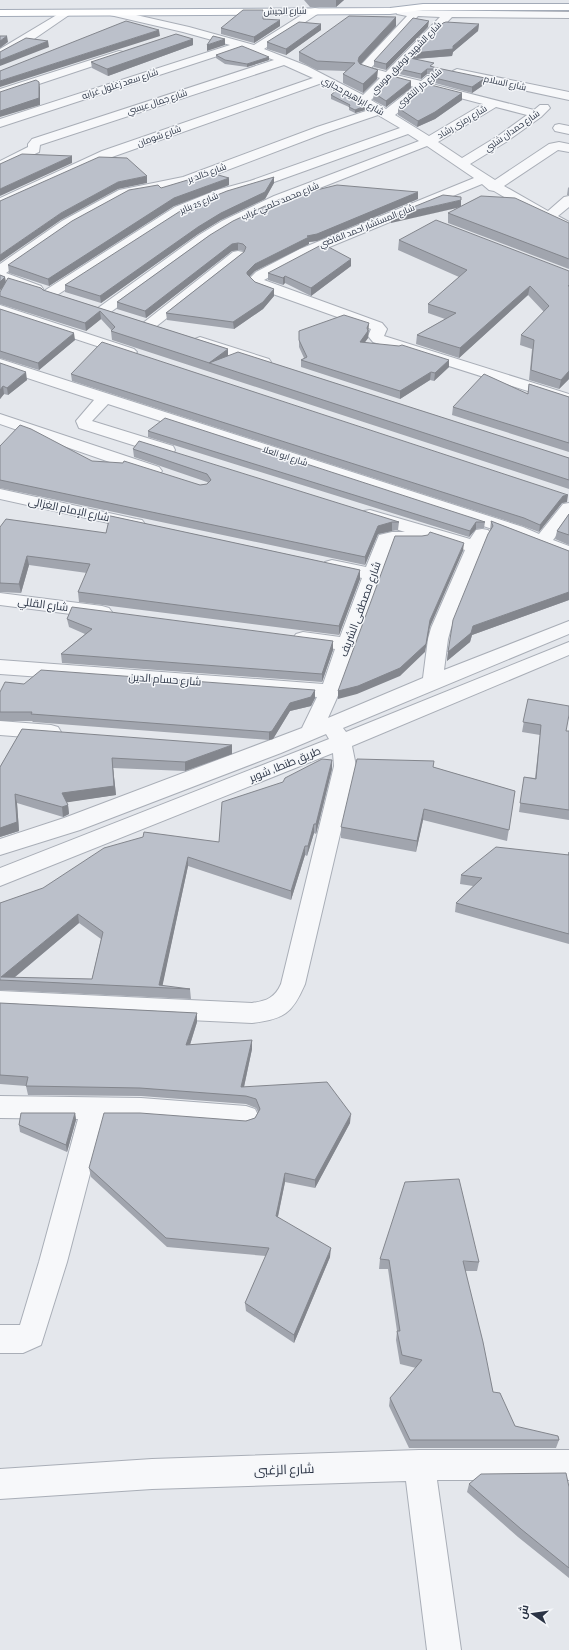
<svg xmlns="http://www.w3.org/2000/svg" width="569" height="1650" font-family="'Alegreya Sans',Cairo,sans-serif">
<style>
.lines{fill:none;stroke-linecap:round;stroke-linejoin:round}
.minor-casing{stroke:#a9aeb7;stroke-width:2}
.major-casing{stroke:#a3abb8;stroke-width:2}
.minor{fill:#f7f8fa;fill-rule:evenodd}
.major{fill:#fff;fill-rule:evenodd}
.wall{fill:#a1a5ae;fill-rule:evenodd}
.shaded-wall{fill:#83868d}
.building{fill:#bbc0ca;stroke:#83868d;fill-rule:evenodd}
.labels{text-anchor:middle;stroke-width:3;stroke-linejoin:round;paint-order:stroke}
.far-street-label{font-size:9px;fill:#2b3445;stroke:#f4f6f9}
.street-label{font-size:11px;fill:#2b3445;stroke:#f4f6f9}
.near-street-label{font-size:13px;fill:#2b3445;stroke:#f4f6f9}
</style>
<rect width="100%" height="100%" fill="#e4e7ec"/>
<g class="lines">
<g class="minor-casing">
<path id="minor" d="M 315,8 L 319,9 L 320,11 L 319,13 L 264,49 L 307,66 L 363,95 L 380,78 L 361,72 L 359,70 L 360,66 L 407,16 L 397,14 L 396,12 L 397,10 L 569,12 L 569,18 L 452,17 L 396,75 L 421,81 L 427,76 L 435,76 L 437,79 L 432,84 L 534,110 L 540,105 L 548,105 L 550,108 L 541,117 L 506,142 L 470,164 L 495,180 L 549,144 L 559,142 L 569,144 L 569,152 L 558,150 L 504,186 L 548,211 L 564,197 L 569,196 L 569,207 L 558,216 L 569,222 L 569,231 L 539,218 L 494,191 L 489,190 L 482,184 L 310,255 L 264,280 L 382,323 L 387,329 L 384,336 L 569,394 L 569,404 L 373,342 L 368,336 L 371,329 L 256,288 L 248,280 L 256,272 L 300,249 L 474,178 L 427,146 L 284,202 L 232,227 L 209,241 L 108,314 L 103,315 L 98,314 L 96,311 L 98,308 L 199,235 L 222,221 L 274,196 L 419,141 L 408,134 L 260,187 L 227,196 L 185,213 L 54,297 L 49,298 L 44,297 L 42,294 L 44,291 L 175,207 L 217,190 L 250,181 L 400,128 L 378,115 L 325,133 L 193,183 L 174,188 L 129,196 L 72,227 L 6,273 L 41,286 L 43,289 L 41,292 L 36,293 L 31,292 L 0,281 L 0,264 L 62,221 L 119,190 L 183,177 L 317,127 L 369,110 L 322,83 L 112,157 L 0,207 L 0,198 L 102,151 L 313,78 L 284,65 L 40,145 L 39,152 L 0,170 L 0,161 L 28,147 L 28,144 L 32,139 L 274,60 L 242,48 L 0,127 L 0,119 L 230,45 L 183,32 L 110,15 L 109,13 L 110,11 L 114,10 L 189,27 L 254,45 L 311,9 ZM 418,16 L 440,17 L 386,72 L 371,68 ZM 391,81 L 414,87 L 386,109 L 371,100 ZM 426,89 L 483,104 L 429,136 L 395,115 ZM 496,107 L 527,115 L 498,136 L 462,158 L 438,142 Z
M 65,10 L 69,11 L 70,13 L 69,15 L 34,39 L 0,57 L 0,49 Z
M 119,51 L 123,52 L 125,54 L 123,56 L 0,97 L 0,89 Z
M 457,69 L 569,92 L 569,100 L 453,75 L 451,73 L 453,71 Z
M 559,124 L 569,126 L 569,134 L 555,131 L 553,128 L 555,125 Z
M 238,251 L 243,252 L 245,255 L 243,258 L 153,329 L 148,331 L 143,329 L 140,326 L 143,323 L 233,252 Z
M 0,305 L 134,349 L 137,352 L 134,355 L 129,357 L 124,355 L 0,314 Z
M 200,337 L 269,359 L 271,362 L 269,365 L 263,367 L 195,345 L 192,342 L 195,339 Z
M 0,359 L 523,527 L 539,534 L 563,504 L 569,503 L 569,519 L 553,540 L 569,546 L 569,559 L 511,535 L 108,404 L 92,421 L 173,446 L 175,450 L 173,454 L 167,455 L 161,454 L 79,428 L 76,421 L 94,400 L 0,369 Z
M 0,414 L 159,467 L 162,471 L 159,475 L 153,476 L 147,475 L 0,424 Z
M 0,489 L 136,519 L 142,520 L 145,524 L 142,528 L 136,529 L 0,499 Z
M 370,510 L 470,539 L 476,530 L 482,529 L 488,530 L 491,534 L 486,542 L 451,628 L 448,639 L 444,670 L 569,621 L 569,634 L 343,728 L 346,732 L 569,642 L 569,655 L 352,746 L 356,766 L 305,984 C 292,1014 284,1019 252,1023 L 0,1011 L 0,991 L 252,1003 C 266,1001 275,998 281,984 L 334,766 L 333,753 L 0,886 L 0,868 L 329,739 L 326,734 L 281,753 L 80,830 L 0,855 L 0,839 L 64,818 L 302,728 L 317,697 L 0,674 L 0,660 L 323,684 L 335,649 L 296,642 L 293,638 L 296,634 L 303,632 L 340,637 L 362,578 L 325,570 L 323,566 L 325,562 L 332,560 L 366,567 L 379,535 L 392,532 L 405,532 L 364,519 L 361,515 L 364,511 ZM 429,539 L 465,550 L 431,628 L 428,639 L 423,678 L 328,718 L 340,691 L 393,542 L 421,542 L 427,541 Z
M 0,593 L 102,606 L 109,608 L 112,612 L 109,616 L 102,618 L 0,605 Z
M 0,721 L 51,725 L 58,727 L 61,732 L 58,737 L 51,739 L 0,735 Z
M 0,1096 L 141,1098 L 246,1106 L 255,1109 L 259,1117 L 255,1125 L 246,1128 L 141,1120 L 104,1120 L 67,1262 L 41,1345 L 23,1353 L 0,1353 L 0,1325 L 20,1325 L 39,1262 L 78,1119 L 0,1118 Z
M 419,1450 L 569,1450 L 569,1480 L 437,1480 L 461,1650 L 427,1650 L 406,1481 L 152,1489 L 0,1499 L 0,1469 L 152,1459 Z"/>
</g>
<g class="major-casing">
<path id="major" d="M 423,4 L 569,4 L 569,10 L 423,10 L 390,14 L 0,16 L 0,10 L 390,8 Z"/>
</g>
<use href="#minor" class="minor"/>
<use href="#major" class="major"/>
</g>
<path class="wall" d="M 304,0 L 344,0 L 336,7 L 310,7 Z
M 263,19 L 280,26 L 254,43 L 221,34 L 221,28 Z
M 321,24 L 321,30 L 286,55 L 267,49 L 267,42 Z
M 479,24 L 478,31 L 453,52 L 452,56 L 416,59 L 433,67 L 485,84 L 472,93 L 435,83 L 435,78 L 436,76 L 435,74 L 427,74 L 421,79 L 399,74 L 399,69 L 413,58 Z
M 396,26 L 360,64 L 377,79 L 363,93 L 343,83 L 343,74 L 346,71 L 317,70 L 299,61 L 299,52 Z
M 428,27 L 386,70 L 374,67 L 374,61 Z
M 193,39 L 193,45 L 108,76 L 92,68 L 91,62 Z
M 216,55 L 269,57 L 269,60 L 247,67 L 225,64 L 216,58 Z
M 411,88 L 386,107 L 373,100 L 374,93 Z
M 462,93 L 462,100 L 435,119 L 417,127 L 398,115 L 398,108 Z
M 331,95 L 365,106 L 365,110 L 355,113 L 349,110 L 349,107 L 331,99 Z
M 274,177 L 274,183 L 265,199 L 221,220 L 198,234 L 101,303 L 65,292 L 65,285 Z
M 229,185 L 174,206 L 49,286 L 9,273 L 8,265 L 161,188 Z
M 569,187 L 569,195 L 567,195 L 568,188 Z
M 418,199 L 317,241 L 309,242 L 309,244 L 255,271 L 249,277 L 255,282 L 274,289 L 274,296 L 263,309 L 234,329 L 167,320 L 166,313 L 244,252 L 243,251 L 238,250 L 232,251 L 146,318 L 117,309 L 117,302 L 210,235 Z
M 460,207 L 391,223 L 461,207 L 569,223 L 569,269 L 448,223 L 448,213 Z
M 399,240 L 569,271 L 569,379 L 559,389 L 529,380 L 532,349 L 520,345 L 521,335 L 544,312 L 528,295 L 459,358 L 416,344 L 417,335 L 445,319 L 428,313 L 428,304 L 459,277 L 398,250 Z
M 351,259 L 351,266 L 311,296 L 285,283 L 283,285 L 268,280 L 268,273 Z
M 0,275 L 5,277 L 6,282 L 43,290 L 228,349 L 228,356 L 569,458 L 569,489 L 112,340 L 111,331 L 112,331 L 101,319 L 86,331 L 0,304 L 0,292 L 3,287 L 0,290 Z
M 0,309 L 75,340 L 39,370 L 0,358 Z
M 369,330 L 368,338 L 365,342 L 449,360 L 449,367 L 434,381 L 430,380 L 400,399 L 301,367 L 301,360 L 304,358 L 299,347 L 299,331 Z
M 0,363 L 27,380 L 8,395 L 4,394 L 0,399 Z
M 71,374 L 567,502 L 562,503 L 539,532 L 523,526 L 72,381 Z
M 529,384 L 569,397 L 569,452 L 452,415 L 453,407 L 528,393 Z
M 148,431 L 485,522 L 484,528 L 476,529 L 469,537 L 148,437 Z
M 0,446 L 92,461 L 200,485 L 207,484 L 208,483 L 207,482 L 134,457 L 133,449 L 399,522 L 398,530 L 392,531 L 378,534 L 365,565 L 0,488 Z
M 569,514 L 569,545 L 555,539 L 557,531 Z
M 106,515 L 360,570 L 360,579 L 339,635 L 79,602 L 78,592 L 87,573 L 29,565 L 21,593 L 0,592 L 0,527 L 106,533 L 108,524 L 107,524 Z
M 491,521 L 569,551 L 569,600 L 472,635 L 470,642 L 447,661 L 448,652 L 490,531 L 490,530 Z
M 67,619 L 333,641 L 333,650 L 322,682 L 62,663 L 61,654 L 85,634 L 69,627 Z
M 24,684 L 315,698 L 311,706 L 290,711 L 273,739 L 269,740 L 33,722 L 32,721 L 0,721 L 0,692 Z
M 528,699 L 566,731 L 569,731 L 569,820 L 519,812 L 524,777 L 535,778 L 540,735 L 522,732 Z
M 22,729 L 232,754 L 185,771 L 113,768 L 116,795 L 66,802 L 68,805 L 69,814 L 63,817 L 17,803 L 19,831 L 0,837 L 0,767 Z
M 433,767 L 515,791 L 507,841 L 423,820 L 416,852 L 341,838 L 341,827 Z
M 332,769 L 316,834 L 314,833 L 307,856 L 305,855 L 291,900 L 188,866 L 162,986 L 190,989 L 191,999 L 0,990 L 0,903 L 219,842 ZM 79,923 L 101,939 L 92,979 L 14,978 Z
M 569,852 L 569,944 L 455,912 L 456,903 L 473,886 L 460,884 L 461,875 L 568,855 Z
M 0,1003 L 197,1013 L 197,1022 L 190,1045 L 252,1040 L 252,1049 L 244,1087 L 350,1123 L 315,1188 L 285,1182 L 278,1217 L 330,1257 L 294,1343 L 246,1311 L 245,1303 L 266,1256 L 167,1247 L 91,1177 L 89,1168 L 255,1118 L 258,1112 L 256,1108 L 246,1104 L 141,1096 L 28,1095 L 26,1086 L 0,1084 Z
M 75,1113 L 76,1120 L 67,1152 L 20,1132 L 19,1125 Z
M 380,1259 L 479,1262 L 477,1271 L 465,1271 L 493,1392 L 515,1426 L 559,1440 L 556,1448 L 409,1448 L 389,1406 L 390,1398 L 416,1368 L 400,1364 L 396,1340 L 397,1331 L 388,1269 L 379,1269 Z
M 469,1484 L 569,1487 L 569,1578 L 518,1537 L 467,1492 Z"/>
<path class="shaded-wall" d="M 336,0 L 344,0 L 336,7 Z
M 396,17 L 396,26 L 359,66 L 358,61 L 359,57 Z
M 280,20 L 280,26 L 254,43 L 254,37 Z
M 429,21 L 428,27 L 386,70 L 386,64 Z
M 321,24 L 321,30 L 286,55 L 286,49 Z
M 479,24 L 478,31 L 453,52 L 452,56 L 413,59 L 414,53 L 453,46 Z
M 159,30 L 160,36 L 0,87 L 0,81 Z
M 7,36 L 8,42 L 0,48 L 0,41 Z
M 193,39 L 193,45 L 108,76 L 107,69 Z
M 225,39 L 225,45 L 207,51 L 207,45 Z
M 48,41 L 49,47 L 0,66 L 0,60 Z
M 269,57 L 269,60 L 247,67 L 247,64 Z
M 427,69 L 427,74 L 421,79 L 421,74 Z
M 378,70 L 377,79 L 363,93 L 363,84 Z
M 485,78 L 485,84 L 472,93 L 472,87 Z
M 411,81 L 411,88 L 386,107 L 386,101 Z
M 39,82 L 40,88 L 40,105 L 0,117 L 0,111 Z
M 462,93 L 462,100 L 435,119 L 417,127 L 418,121 Z
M 365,106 L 365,110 L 355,113 L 355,110 Z
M 72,156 L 72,163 L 0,196 L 0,189 Z
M 147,176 L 147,183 L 118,189 L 61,220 L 0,262 L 0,255 L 61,213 L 118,182 Z
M 274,177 L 274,183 L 265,199 L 221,220 L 198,234 L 101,303 L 100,296 L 198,227 Z
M 229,178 L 229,185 L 174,206 L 49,286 L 48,279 L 174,198 Z
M 418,192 L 418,199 L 317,241 L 309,242 L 309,244 L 255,271 L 247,279 L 247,272 L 255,264 L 307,236 Z
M 461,200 L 461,207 L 391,223 L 391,216 Z
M 238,243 L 238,250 L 232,251 L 146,318 L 145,311 L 232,244 Z
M 351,259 L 351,266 L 311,296 L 311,288 Z
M 285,276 L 285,283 L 283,285 L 283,278 Z
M 5,277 L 6,285 L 0,290 L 0,282 Z
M 530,286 L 528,295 L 459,358 L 460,348 Z
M 274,289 L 274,296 L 263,309 L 234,329 L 233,322 Z
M 100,311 L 101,319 L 86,331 L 85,323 Z
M 369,323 L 368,338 L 360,349 L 360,342 Z
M 74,333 L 75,340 L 39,370 L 38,363 Z
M 228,349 L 228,357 L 209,363 Z
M 449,360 L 449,367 L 434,381 L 435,373 Z
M 569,371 L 569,379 L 559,389 L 561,380 Z
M 26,372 L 27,380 L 8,395 L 7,388 Z
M 431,372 L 430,380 L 400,399 L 400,391 Z
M 3,386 L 4,394 L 0,399 L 0,390 Z
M 568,495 L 567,502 L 562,503 L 539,532 L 540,525 L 563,496 Z
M 392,522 L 392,531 L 378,534 L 365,565 L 365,557 L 378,526 Z
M 476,522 L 476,529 L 469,537 L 470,531 Z
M 464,543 L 463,551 L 430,627 L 425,652 L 400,676 L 357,694 L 338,699 L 338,691 L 430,620 Z
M 27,556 L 29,565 L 21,593 L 19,584 Z
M 360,570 L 360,579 L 339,635 L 339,626 Z
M 569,592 L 569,600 L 472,635 L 470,642 L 447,661 L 448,652 L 473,626 Z
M 333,641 L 333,650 L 322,682 L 322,674 Z
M 315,690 L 315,698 L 311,706 L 290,711 L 273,739 L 269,740 L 269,732 L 290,703 Z
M 232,745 L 232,754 L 185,771 L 185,762 Z
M 112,758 L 116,795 L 63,803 L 62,793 Z
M 332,760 L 332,769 L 316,834 L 316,824 Z
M 15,794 L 17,803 L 19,831 L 0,837 L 0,828 Z
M 68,805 L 69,814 L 63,817 L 62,807 Z
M 424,809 L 423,820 L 416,852 L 417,841 Z
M 314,824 L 314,833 L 307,856 L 308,846 Z
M 305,846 L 305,855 L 291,900 L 291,891 Z
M 188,857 L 188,866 L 162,988 L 159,985 Z
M 78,914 L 79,923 L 10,981 L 1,977 Z
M 197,1013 L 197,1022 L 187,1054 L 186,1045 Z
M 252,1040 L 252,1049 L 242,1096 L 241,1087 Z
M 75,1113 L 76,1120 L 67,1152 L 66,1145 Z
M 351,1114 L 350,1123 L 315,1188 L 315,1180 Z
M 285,1173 L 285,1182 L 276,1225 L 276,1216 Z
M 331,1248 L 330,1257 L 294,1343 L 294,1335 Z"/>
<path class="building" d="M 243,10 L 263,10 L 263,19 L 280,20 L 254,37 L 221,28 Z
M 349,16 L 396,17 L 359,57 L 358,61 L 360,64 L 378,70 L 363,84 L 343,74 L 355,63 L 317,61 L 299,52 Z
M 413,18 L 429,21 L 386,64 L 374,61 Z
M 126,21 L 159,30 L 0,81 L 0,71 Z
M 299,22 L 321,24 L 286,49 L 267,42 Z
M 446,22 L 479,24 L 453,46 L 453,49 L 414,53 L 443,23 Z
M 176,34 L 193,39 L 107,69 L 91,62 Z
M 0,36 L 7,36 L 0,41 Z
M 213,36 L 225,39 L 207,45 Z
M 26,38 L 48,41 L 0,60 L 0,52 Z
M 242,46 L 269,57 L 247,64 L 225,60 L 216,55 Z
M 410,58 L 434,63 L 430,66 L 437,68 L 485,78 L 472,87 L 435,78 L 439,74 L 435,69 L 427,69 L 421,74 L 399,69 Z
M 392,76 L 411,81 L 386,101 L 374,93 Z
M 36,80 L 39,82 L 39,98 L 0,111 L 0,92 Z
M 427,84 L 462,93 L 435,112 L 418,121 L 398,108 Z
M 337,90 L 365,106 L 355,110 L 349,107 L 350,105 L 331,95 Z
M 22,154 L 72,156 L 0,189 L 0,164 Z
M 99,157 L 127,158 L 147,176 L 118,182 L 61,213 L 0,255 L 0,201 Z
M 211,173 L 229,178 L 174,198 L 48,279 L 8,265 L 72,221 L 129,190 L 158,185 L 161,188 Z
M 274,177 L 265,192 L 221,213 L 198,227 L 100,296 L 65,285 L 185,208 L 227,191 Z
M 337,185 L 418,192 L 317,234 L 307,236 L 309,237 L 255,264 L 247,272 L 247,274 L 255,282 L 274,289 L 263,302 L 233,322 L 166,313 L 244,252 L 246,247 L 243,244 L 238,243 L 232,244 L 145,311 L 117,302 L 210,235 L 233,221 L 280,199 Z
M 443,195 L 461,197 L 461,200 L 391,216 Z
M 481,196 L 515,198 L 569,223 L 569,259 L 448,213 Z
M 436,220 L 569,271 L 569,285 L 568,286 L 569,286 L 569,371 L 561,380 L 531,370 L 534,340 L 521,335 L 549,306 L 530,286 L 460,348 L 417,335 L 456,313 L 428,304 L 467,270 L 399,240 Z
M 323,244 L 351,259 L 311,288 L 285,276 L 283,278 L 268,273 Z
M 0,275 L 5,277 L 0,282 Z
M 8,278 L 41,288 L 43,290 L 228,349 L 209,363 L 238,352 L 569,458 L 569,480 L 111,331 L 115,327 L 100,311 L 85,323 L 0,296 L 0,292 Z
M 0,309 L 74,333 L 38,363 L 0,351 Z
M 344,315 L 369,323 L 367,328 L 368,331 L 360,342 L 399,346 L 402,345 L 449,360 L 435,373 L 431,372 L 400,391 L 301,360 L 307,357 L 299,340 L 299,331 Z
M 102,342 L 568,495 L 563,496 L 540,525 L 524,518 L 71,374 Z
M 0,363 L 26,372 L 7,388 L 3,386 L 0,390 Z
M 484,374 L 528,394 L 529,384 L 569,397 L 569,443 L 453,407 Z
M 165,418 L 485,522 L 476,522 L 470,531 L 148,431 Z
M 20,425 L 31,429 L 92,461 L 123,463 L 124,461 L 200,485 L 207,484 L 211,480 L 207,474 L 133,449 L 139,441 L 399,522 L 392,522 L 378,526 L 365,557 L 0,480 L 0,446 Z
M 569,514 L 569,535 L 557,531 Z
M 106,515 L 360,570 L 339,626 L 78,592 L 90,564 L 27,556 L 19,584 L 0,583 L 0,527 L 6,519 L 106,533 L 110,516 Z
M 491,521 L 569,551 L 569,592 L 473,626 L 471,633 L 448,652 L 453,620 L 488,534 L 493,526 Z
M 430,532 L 464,543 L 430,620 L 426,644 L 400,668 L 358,686 L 338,691 L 395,536 L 422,536 L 428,535 Z
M 72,607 L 333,641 L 322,674 L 61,654 L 92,629 L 67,619 Z
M 41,670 L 315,690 L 311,697 L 290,703 L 272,731 L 269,732 L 31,714 L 32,712 L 0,712 L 0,692 L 5,682 L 24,684 Z
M 528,699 L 569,706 L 569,715 L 566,731 L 569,731 L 569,810 L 520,803 L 524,777 L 536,779 L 541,725 L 523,722 Z
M 22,729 L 232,745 L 185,762 L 112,758 L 114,786 L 62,793 L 68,805 L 62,807 L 15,794 L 17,822 L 0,828 L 0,767 Z
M 322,759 L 332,760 L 316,824 L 314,824 L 308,846 L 305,846 L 291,891 L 188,857 L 159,985 L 190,989 L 0,980 L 0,903 L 43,888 L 104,848 L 143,837 L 144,832 L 219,842 L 222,802 L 283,782 L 285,778 ZM 78,914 L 103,932 L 92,979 L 1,977 Z
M 357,759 L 434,761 L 433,767 L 515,791 L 509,830 L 424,809 L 417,841 L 341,827 Z
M 496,847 L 569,855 L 569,852 L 569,934 L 456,903 L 482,878 L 461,875 Z
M 0,1003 L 197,1013 L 186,1045 L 252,1040 L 241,1087 L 327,1082 L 351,1114 L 315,1180 L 285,1173 L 276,1216 L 331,1248 L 294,1335 L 245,1303 L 269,1248 L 166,1238 L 89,1168 L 104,1113 L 140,1113 L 246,1121 L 255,1118 L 260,1109 L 256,1099 L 246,1096 L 140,1088 L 26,1086 L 28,1077 L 0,1075 Z
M 21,1113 L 75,1113 L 66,1145 L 19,1125 Z
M 459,1179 L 479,1262 L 463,1261 L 483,1342 L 493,1392 L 500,1393 L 515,1426 L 558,1436 L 559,1440 L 410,1440 L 390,1398 L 422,1360 L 402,1355 L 397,1331 L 400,1331 L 389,1260 L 380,1259 L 405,1182 Z
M 566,1473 L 569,1487 L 569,1568 L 521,1529 L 469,1484 L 481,1474 Z"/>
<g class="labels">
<g class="far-street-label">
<text transform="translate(285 11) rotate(-1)" y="3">شارع الجيش</text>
<text transform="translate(406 58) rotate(-46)" y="3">شارع الشهيد توفيق موسى</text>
<text transform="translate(505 83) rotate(12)" y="3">شارع السلام</text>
<text transform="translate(120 84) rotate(-18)" y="3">شارع سعد زغلول غرابه</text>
<text transform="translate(419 88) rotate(-40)" y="3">شارع دار التقوى</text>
<text transform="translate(353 96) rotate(29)" y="3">شارع ابراهيم حجازي</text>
<text transform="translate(157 102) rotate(-18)" y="3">شارع جمال عيسي</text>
<text transform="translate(462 122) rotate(-31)" y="3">شارع رمزى رشاد</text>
<text transform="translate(512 131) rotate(-35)" y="3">شارع حمدان شلبي</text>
<text transform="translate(159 136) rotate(-20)" y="3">شارع شومان</text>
<text transform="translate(207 173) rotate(-20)" y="3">شارع خالد بر</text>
<text transform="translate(280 201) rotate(-23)" y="3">شارع محمد حلمي غراب</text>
<text transform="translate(199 203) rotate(-23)" y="3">شارع 25 يناير</text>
<text transform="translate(367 226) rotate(-22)" y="3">شارع المستشار احمد القاضي</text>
<text transform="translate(285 456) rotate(18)" y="3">شارع ابو العلا</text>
</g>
<g class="street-label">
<text transform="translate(69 509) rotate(12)" y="4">شارع الإمام الغزالى</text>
<text transform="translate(43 604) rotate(7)" y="4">شارع القللي</text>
<text transform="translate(360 609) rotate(-70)" y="4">شارع مصطفى الشريف</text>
<text transform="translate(165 679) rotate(4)" y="4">شارع حسام الدين</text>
<text transform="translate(285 764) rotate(-22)" y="4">طريق طنطا, شوبر</text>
</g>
<g class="near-street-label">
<text transform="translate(284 1469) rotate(-2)" y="5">شارع الزغبى</text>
</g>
</g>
<g transform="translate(533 1614) rotate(283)" stroke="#f4f6f9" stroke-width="3" paint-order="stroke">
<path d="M0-3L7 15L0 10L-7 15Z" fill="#2b3445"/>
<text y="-6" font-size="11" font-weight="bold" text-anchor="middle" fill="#2b3445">ش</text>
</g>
</svg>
